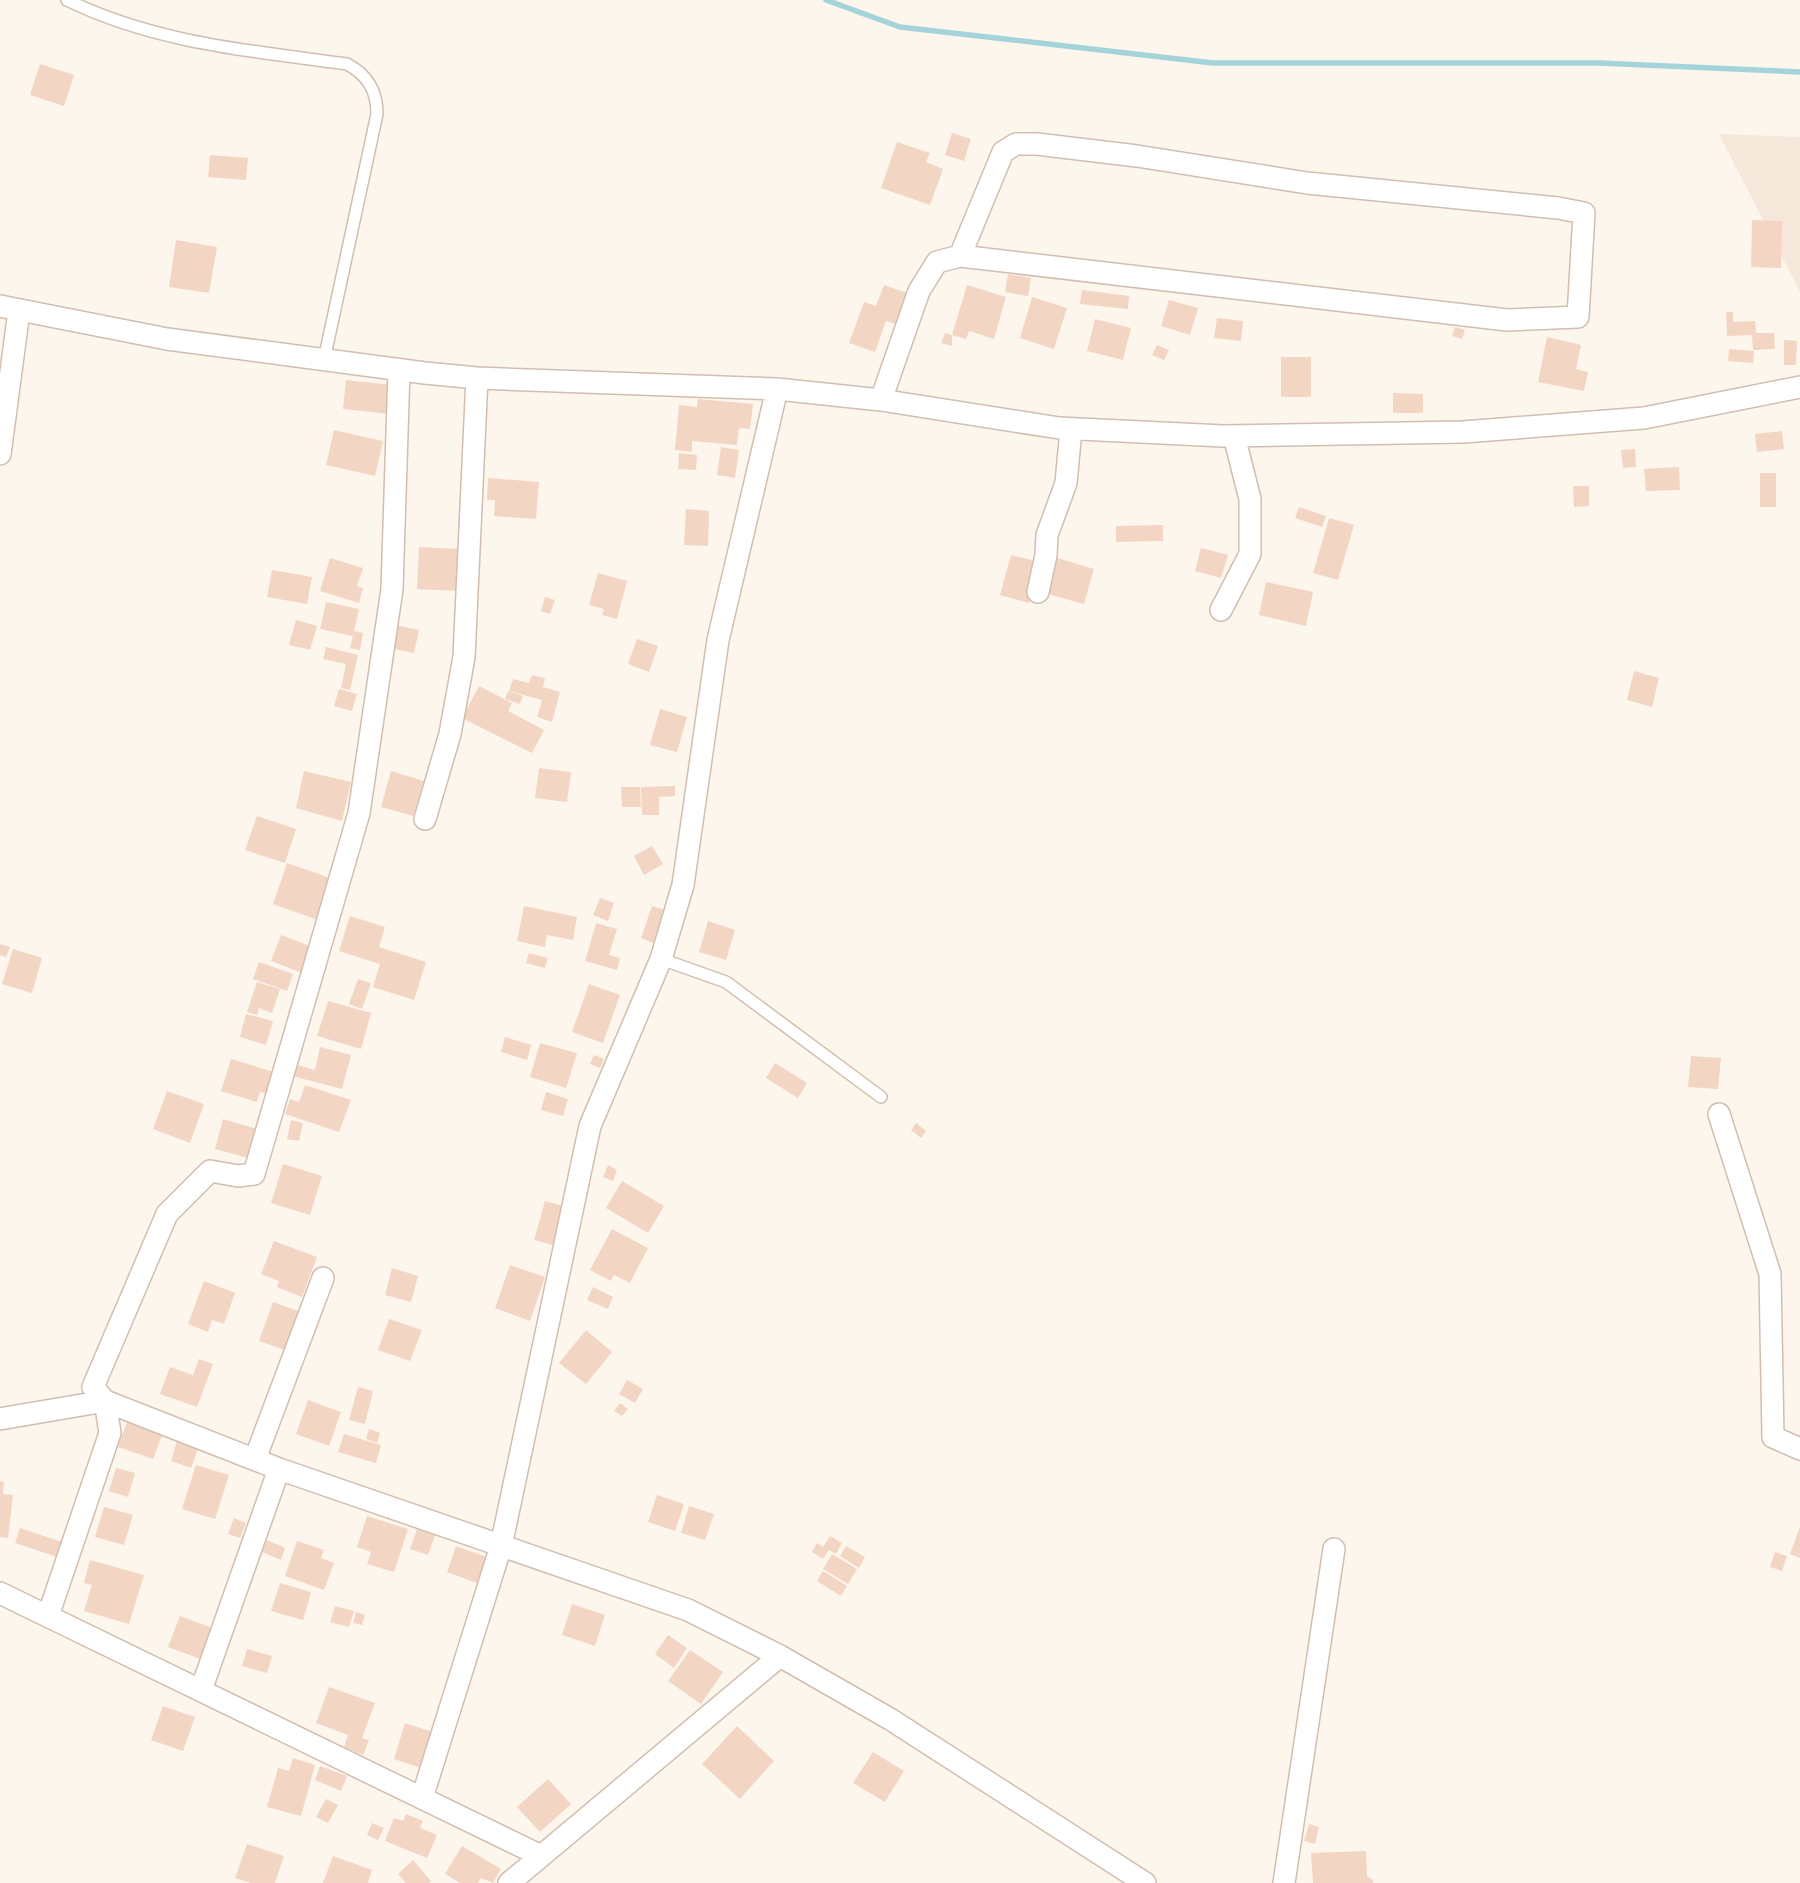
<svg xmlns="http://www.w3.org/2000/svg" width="1800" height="1883" font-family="'Titillium Web',sans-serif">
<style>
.residential{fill:#f5e8da}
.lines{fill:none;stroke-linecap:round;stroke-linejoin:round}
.stream{stroke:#a5d3da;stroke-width:5.5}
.building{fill:#f3d5c3}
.service-casing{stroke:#d1beb0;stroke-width:14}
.minor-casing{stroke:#d1beb0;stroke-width:24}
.service{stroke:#fff;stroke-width:11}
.minor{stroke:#fff;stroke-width:21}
</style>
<rect width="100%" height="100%" fill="#fdf6ec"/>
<path class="residential" d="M 1719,134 L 1800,137 L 1800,292 Z"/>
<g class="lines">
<path class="stream" d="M 826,0 L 900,27 L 1213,63 L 1599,63 L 1800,72"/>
</g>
<path class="building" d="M 40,64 L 74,75 L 64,106 L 30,95 Z
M 952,133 L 971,139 L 964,161 L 945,155 Z
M 897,142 L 930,153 L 926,162 L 943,169 L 930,205 L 881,188 Z
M 210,155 L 248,158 L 246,180 L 208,177 Z
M 1752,220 L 1782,221 L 1781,268 L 1751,267 Z
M 176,240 L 217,247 L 209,293 L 169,287 Z
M 1008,274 L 1031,278 L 1028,296 L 1005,292 Z
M 884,285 L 907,293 L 896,324 L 886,321 L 875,352 L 849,343 L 864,302 L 876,306 Z
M 967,285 L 1006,297 L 994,339 L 969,331 L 966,339 L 952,335 Z
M 1082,290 L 1129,296 L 1128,309 L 1080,304 Z
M 1032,297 L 1067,308 L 1054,349 L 1020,338 Z
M 1169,300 L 1198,308 L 1190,335 L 1161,326 Z
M 1726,312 L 1733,312 L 1733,322 L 1755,321 L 1756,333 L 1774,333 L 1775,349 L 1753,350 L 1752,335 L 1727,336 Z
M 1217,318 L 1243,321 L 1241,341 L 1214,338 Z
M 1095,319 L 1131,328 L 1123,360 L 1087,351 Z
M 1455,327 L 1465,330 L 1462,339 L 1452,336 Z
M 945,333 L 952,335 L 952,346 L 941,343 Z
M 1547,337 L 1581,345 L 1576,369 L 1588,372 L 1584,391 L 1538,382 Z
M 1784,340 L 1797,341 L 1796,365 L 1784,365 Z
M 1157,345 L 1169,350 L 1164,360 L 1152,355 Z
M 1729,349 L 1754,351 L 1753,363 L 1728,361 Z
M 1281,357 L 1311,357 L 1311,397 L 1281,397 Z
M 346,380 L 392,385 L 389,414 L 343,409 Z
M 1393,393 L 1423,394 L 1423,413 L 1393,413 Z
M 698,399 L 753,404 L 750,429 L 739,428 L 737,445 L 692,441 L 692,452 L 675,450 L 679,405 L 697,407 Z
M 334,430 L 383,441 L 375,476 L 326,465 Z
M 1782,431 L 1784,449 L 1757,452 L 1755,434 Z
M 721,447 L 739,450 L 735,478 L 717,475 Z
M 1635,449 L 1636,467 L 1623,468 L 1621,450 Z
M 679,453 L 697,455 L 696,470 L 678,469 Z
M 1679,467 L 1680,490 L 1646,491 L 1644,469 Z
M 1760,473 L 1776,473 L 1776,507 L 1760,507 Z
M 488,478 L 539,482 L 536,519 L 494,516 L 495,500 L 487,500 Z
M 1573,486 L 1589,486 L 1589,506 L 1574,507 Z
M 1299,507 L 1326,516 L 1322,527 L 1295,518 Z
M 686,509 L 709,511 L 708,546 L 684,545 Z
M 1329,518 L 1354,525 L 1338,580 L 1313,573 Z
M 1163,525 L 1163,541 L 1116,542 L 1116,526 Z
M 419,547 L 460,549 L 459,591 L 417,589 Z
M 1201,548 L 1228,555 L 1221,578 L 1195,571 Z
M 1011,555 L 1040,562 L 1029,603 L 1000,595 Z
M 1054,557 L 1094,569 L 1084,604 L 1044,593 Z
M 330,558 L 363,568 L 357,586 L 363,588 L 359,603 L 320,591 Z
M 272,570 L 312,577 L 307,604 L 267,597 Z
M 598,573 L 627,581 L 617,619 L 602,615 L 604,609 L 589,605 Z
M 1266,582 L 1313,592 L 1306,626 L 1259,615 Z
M 545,597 L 555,600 L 550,614 L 541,611 Z
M 326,602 L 359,609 L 354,631 L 363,633 L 360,650 L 350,648 L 353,636 L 320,629 Z
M 296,620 L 317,626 L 310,650 L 289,645 Z
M 395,625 L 419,630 L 414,653 L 390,648 Z
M 637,639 L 658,646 L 649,672 L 628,664 Z
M 326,647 L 358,655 L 350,690 L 341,688 L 346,664 L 323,659 Z
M 1634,671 L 1659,678 L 1652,707 L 1627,700 Z
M 532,675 L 545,678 L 543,687 L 560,692 L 552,722 L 537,717 L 542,700 L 509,691 L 513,679 L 529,683 Z
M 479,686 L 512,703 L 508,711 L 544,730 L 532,753 L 462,718 Z
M 339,689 L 357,694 L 352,711 L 334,706 Z
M 508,691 L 523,696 L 520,704 L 505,699 Z
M 660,709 L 687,717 L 677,752 L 650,745 Z
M 539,768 L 571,772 L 567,802 L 535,798 Z
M 304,771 L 351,782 L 342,821 L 296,808 Z
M 391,771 L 424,781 L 413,816 L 381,807 Z
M 675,786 L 675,796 L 659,797 L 659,815 L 642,815 L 641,787 Z
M 621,787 L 640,787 L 641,807 L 622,807 Z
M 257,816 L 296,829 L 285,863 L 245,850 Z
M 652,846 L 663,864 L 644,875 L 634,856 Z
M 287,863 L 333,879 L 318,920 L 273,904 Z
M 600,898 L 614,903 L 608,921 L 593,915 Z
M 524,906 L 577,917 L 573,940 L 547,935 L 545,947 L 517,941 Z
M 652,906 L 665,910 L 653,943 L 641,938 Z
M 350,916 L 385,927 L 379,947 L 426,962 L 414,1000 L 373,987 L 380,964 L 339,951 Z
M 708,921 L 735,930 L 726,960 L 699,952 Z
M 596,923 L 617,929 L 609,955 L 620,958 L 617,970 L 585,961 Z
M 281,935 L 315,948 L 305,974 L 271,961 Z
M 0,944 L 10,947 L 6,957 L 0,955 Z
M 13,949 L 42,958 L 32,993 L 2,984 Z
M 529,953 L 548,958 L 545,968 L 526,963 Z
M 259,962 L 293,974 L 287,991 L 253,979 Z
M 358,979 L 371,983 L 362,1009 L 349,1004 Z
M 257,982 L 280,989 L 272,1013 L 259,1008 L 257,1015 L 247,1012 Z
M 589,984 L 620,995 L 603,1043 L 572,1032 Z
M 328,1001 L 371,1013 L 361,1049 L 317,1036 Z
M 246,1014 L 273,1021 L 266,1045 L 240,1037 Z
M 505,1037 L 531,1045 L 527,1060 L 501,1052 Z
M 540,1043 L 577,1053 L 566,1088 L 530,1077 Z
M 320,1047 L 351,1055 L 342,1089 L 292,1076 L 295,1064 L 315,1070 Z
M 594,1055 L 604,1059 L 600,1068 L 590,1064 Z
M 1691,1056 L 1721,1058 L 1718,1089 L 1688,1087 Z
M 231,1059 L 277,1073 L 270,1095 L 260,1092 L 257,1102 L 221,1091 Z
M 775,1063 L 807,1083 L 798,1098 L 766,1078 Z
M 305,1085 L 351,1100 L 339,1132 L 285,1114 L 290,1099 L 299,1102 Z
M 167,1091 L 204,1104 L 190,1143 L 153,1129 Z
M 546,1092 L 568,1099 L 563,1116 L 541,1110 Z
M 223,1119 L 260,1130 L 252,1159 L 215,1149 Z
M 291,1120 L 303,1123 L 299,1141 L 287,1139 Z
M 916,1123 L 926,1131 L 921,1138 L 911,1130 Z
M 283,1164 L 322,1176 L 310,1215 L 271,1203 Z
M 608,1165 L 617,1170 L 613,1181 L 603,1177 Z
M 622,1181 L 664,1206 L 648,1233 L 606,1208 Z
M 545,1201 L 567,1207 L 557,1246 L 534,1240 Z
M 612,1229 L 648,1248 L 630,1283 L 614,1275 L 611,1281 L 590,1270 Z
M 274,1241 L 317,1257 L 302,1297 L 277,1287 L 279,1281 L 261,1274 Z
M 510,1265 L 545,1277 L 530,1321 L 495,1308 Z
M 392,1268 L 418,1276 L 411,1302 L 385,1295 Z
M 204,1281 L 235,1293 L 224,1324 L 212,1320 L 208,1332 L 188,1324 Z
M 593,1287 L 613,1297 L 608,1309 L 587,1300 Z
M 273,1302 L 298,1311 L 285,1350 L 259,1341 Z
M 389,1319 L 422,1330 L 410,1361 L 378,1350 Z
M 586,1330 L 612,1352 L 586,1384 L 559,1363 Z
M 199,1359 L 213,1364 L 197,1407 L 160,1394 L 170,1367 L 193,1375 Z
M 627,1380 L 643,1389 L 635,1403 L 619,1394 Z
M 358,1387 L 373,1391 L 365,1424 L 349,1420 Z
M 308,1400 L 341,1412 L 329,1446 L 296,1434 Z
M 620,1403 L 628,1409 L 622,1416 L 614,1411 Z
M 127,1422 L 162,1435 L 153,1459 L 118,1447 Z
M 369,1429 L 380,1433 L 377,1443 L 366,1439 Z
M 344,1434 L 381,1445 L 376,1463 L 338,1452 Z
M 177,1441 L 198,1448 L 191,1468 L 171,1461 Z
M 196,1465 L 229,1475 L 215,1519 L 182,1509 Z
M 116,1468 L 135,1473 L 128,1497 L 109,1491 Z
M 0,1481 L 4,1482 L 3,1494 L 13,1495 L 8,1538 L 0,1537 Z
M 657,1495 L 684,1504 L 675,1531 L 648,1522 Z
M 689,1506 L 714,1514 L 705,1540 L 681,1533 Z
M 104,1507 L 133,1515 L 124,1545 L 95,1537 Z
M 367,1516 L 408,1529 L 394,1572 L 367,1564 L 371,1552 L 357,1547 Z
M 234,1518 L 246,1523 L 240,1538 L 228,1534 Z
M 1800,1527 L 1800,1558 L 1790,1554 Z
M 20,1528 L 62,1542 L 57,1557 L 15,1543 Z
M 417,1529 L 435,1535 L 428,1555 L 410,1549 Z
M 830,1536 L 842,1543 L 836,1554 L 829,1550 L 823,1559 L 812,1552 L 817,1543 L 823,1547 Z
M 267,1540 L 285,1548 L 281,1560 L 262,1552 Z
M 297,1541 L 324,1550 L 321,1558 L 334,1563 L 324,1590 L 285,1576 Z
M 456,1546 L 492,1559 L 482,1585 L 447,1572 Z
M 846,1546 L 865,1557 L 859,1568 L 840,1556 Z
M 1775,1552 L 1787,1556 L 1782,1571 L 1770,1567 Z
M 832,1554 L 857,1569 L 848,1584 L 823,1569 Z
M 90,1560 L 144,1575 L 129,1624 L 84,1611 L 92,1585 L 84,1583 Z
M 823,1571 L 847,1586 L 841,1596 L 817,1581 Z
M 280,1583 L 311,1592 L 303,1620 L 271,1611 Z
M 572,1604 L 605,1615 L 595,1646 L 562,1635 Z
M 335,1606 L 354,1611 L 349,1627 L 330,1622 Z
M 356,1612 L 365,1615 L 362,1625 L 353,1623 Z
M 180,1616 L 215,1629 L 203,1660 L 168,1647 Z
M 668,1635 L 687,1648 L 674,1668 L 655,1654 Z
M 247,1649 L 272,1656 L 267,1673 L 242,1666 Z
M 690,1650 L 723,1672 L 701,1704 L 668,1681 Z
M 329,1687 L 375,1703 L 362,1738 L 369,1740 L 363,1755 L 344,1747 L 348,1735 L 316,1723 Z
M 163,1706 L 195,1717 L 183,1751 L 151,1740 Z
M 405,1723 L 436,1733 L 424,1769 L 394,1759 Z
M 737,1726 L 774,1761 L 740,1799 L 702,1764 Z
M 873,1752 L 904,1771 L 885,1802 L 853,1783 Z
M 293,1758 L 315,1765 L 301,1816 L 267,1807 L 278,1768 L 289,1771 Z
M 320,1766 L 347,1776 L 341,1791 L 315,1780 Z
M 548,1779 L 571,1804 L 540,1832 L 517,1807 Z
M 326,1799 L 338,1805 L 328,1823 L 316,1817 Z
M 406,1814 L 423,1821 L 420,1828 L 437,1835 L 427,1858 L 385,1841 L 394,1818 L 403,1821 Z
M 372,1823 L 384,1828 L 378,1840 L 367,1835 Z
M 1309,1824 L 1319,1827 L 1315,1844 L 1304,1841 Z
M 247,1844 L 284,1856 L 275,1883 L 251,1883 L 235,1878 Z
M 462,1846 L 501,1869 L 493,1883 L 481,1878 L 478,1883 L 460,1883 L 445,1874 Z
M 1366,1851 L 1367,1876 L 1373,1880 L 1373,1883 L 1313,1883 L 1311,1853 Z
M 333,1856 L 372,1870 L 368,1883 L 323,1883 Z
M 413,1860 L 431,1881 L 429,1883 L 406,1883 L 398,1874 Z"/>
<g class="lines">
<g class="service-casing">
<path id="service" d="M 67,0 C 155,43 251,51 347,64 C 368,75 377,91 377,114 L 324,360
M 661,959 L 726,982 L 881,1097"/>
</g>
<g class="minor-casing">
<path id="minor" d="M 0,306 L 167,339 L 425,373 L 477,378 L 777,389 L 881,400 L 1059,428 L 1223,436 L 1463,432 L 1644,418 L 1800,387
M 881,400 L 919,291 L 937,262 L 960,256 L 1003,152 L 1016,144 L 1037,144 L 1137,156 L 1307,183 L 1558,208 L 1584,213 L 1578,317 L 1507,320 L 960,256
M 0,454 L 19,311
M 1038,592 L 1046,555 L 1047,535 L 1066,483 L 1071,429
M 1221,610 L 1250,554 L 1250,499 L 1234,436
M 425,819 L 450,734 L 464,657 L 477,378
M 1719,1114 L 1770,1274 L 1773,1437 L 1800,1449
M 0,1419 L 105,1401 L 279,1469 L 688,1610 L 780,1656 L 890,1719 L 1145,1883
M 255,1459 L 323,1278
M 0,1593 L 539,1855
M 48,1616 L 110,1433 L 105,1401 L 93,1387 L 167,1214 L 210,1171 L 238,1176 L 254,1174 L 359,813 L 392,589 L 399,370
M 201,1690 L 279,1469
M 422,1798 L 501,1546 L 590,1126 L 661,959 L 683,885 L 718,640 L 777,389
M 509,1883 L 780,1656
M 1284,1883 L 1334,1549"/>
</g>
<use href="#service" class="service"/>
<use href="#minor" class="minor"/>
</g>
</svg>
